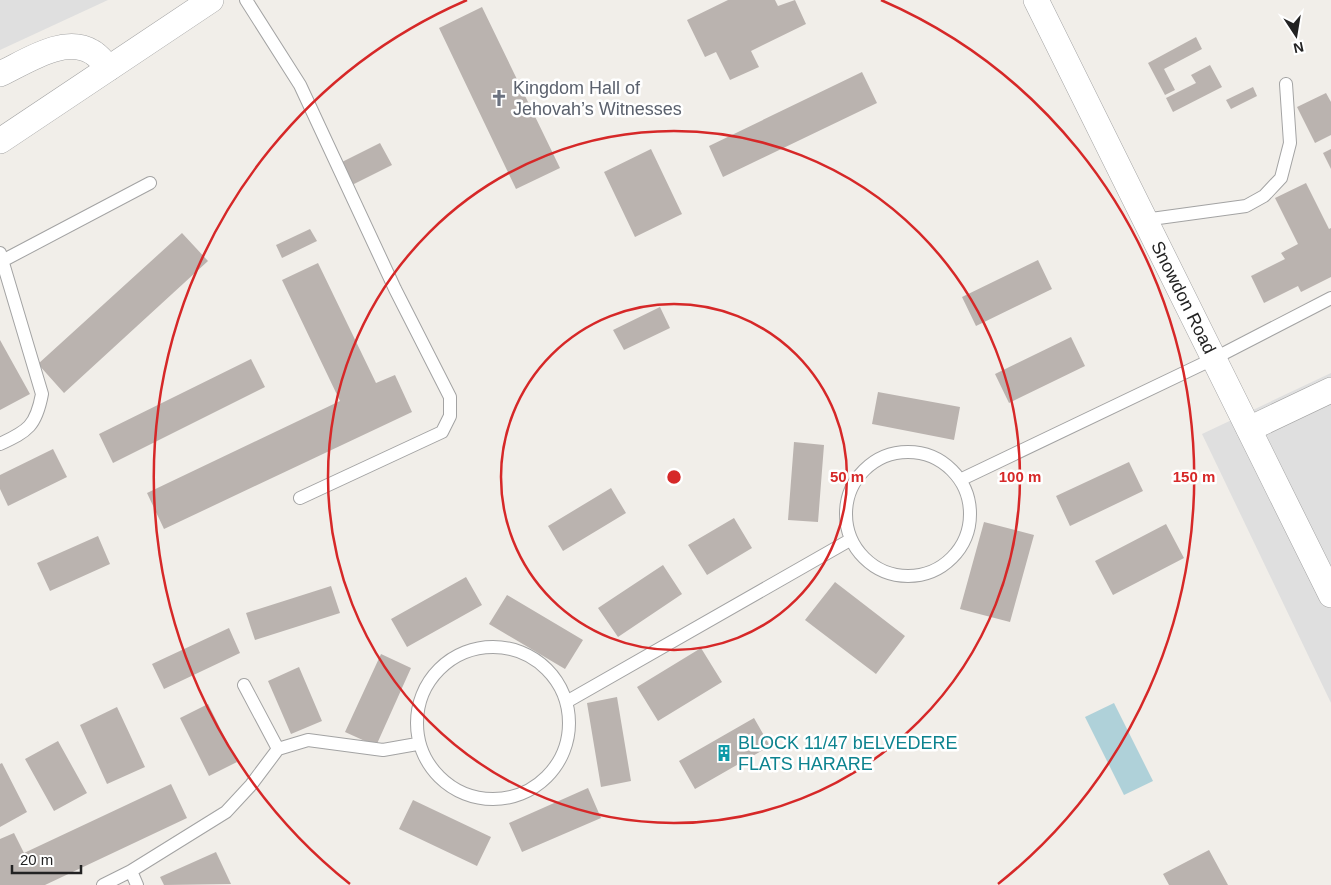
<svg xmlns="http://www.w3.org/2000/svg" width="1331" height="885" font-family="Helvetica,sans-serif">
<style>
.residential{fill:#dfdfdf}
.water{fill:#afd1d9}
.building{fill:#bab3af}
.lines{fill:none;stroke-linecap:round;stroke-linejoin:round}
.lane-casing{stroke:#a3a3a3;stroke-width:14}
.street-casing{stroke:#a3a3a3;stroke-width:26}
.lane{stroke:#fff;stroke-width:12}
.street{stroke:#fff;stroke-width:25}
.ring{fill:none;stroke:#d62828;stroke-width:2.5}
.labels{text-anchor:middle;stroke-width:5;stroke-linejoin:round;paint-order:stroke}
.worship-label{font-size:18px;fill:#5b616d;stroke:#fff;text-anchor:start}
.street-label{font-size:18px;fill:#222;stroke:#fff}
.culture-label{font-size:18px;fill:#0d838f;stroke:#fff;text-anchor:start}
.centre{fill:#d62828;stroke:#fff;stroke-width:2.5}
.ring-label{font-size:15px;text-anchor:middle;font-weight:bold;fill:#d62828;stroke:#fff;stroke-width:5;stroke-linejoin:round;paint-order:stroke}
</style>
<rect width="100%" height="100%" fill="#f1eee9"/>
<path class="residential" d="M 0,0 L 108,0 L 0,50 Z
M 1331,373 L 1331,703 L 1202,434 Z"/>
<path class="water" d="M 1114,703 L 1153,781 L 1124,795 L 1085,717 Z"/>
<path class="building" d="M 728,0 L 775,0 L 778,6 L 795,0 L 806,24 L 751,51 L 759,67 L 730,80 L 716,52 L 705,57 L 687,20 Z
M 482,7 L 560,168 L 516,189 L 439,28 Z
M 1196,37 L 1202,49 L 1164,69 L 1175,90 L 1165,95 L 1148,63 Z
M 1210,65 L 1222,87 L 1173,112 L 1166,98 L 1196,83 L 1191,75 Z
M 862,72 L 877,103 L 723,177 L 709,146 Z
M 1253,87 L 1257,96 L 1231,109 L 1226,100 Z
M 1326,93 L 1331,102 L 1331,135 L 1315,143 L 1297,107 Z
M 380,143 L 392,165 L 352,185 L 340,163 Z
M 651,149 L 682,214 L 635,237 L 604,172 Z
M 1331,149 L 1331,169 L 1323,153 Z
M 1306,183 L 1329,229 L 1331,228 L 1331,277 L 1301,292 L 1298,286 L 1264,303 L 1251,276 L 1285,259 L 1281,253 L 1298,244 L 1275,198 Z
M 310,229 L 317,241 L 282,258 L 276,245 Z
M 182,233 L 208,261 L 64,393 L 38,364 Z
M 1038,260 L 1052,289 L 976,326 L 962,297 Z
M 318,263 L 376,383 L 395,375 L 412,412 L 164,529 L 147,493 L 340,401 L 282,280 Z
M 660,307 L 670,328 L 624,350 L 613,330 Z
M 1071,337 L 1085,366 L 1009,403 L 995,374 Z
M 0,340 L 30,394 L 0,410 Z
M 251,359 L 265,387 L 113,463 L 99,434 Z
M 878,392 L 960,407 L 954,440 L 872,424 Z
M 794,442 L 824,445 L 818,522 L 788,520 Z
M 53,449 L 67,477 L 8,506 L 0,489 L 0,475 Z
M 1129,462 L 1143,491 L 1070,526 L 1056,496 Z
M 611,488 L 626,513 L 563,551 L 548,526 Z
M 734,518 L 752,548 L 707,575 L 688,545 Z
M 984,522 L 1034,535 L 1010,622 L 960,609 Z
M 1166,524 L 1184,558 L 1113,595 L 1095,561 Z
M 98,536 L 110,564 L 50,591 L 37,563 Z
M 663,565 L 682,594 L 618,637 L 598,608 Z
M 466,577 L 482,605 L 407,647 L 391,619 Z
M 835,582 L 905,636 L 876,674 L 805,620 Z
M 331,586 L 340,613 L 255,640 L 246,613 Z
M 507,595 L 583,640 L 565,669 L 489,624 Z
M 229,628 L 240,653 L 164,689 L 152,664 Z
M 701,648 L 722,682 L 658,721 L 637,687 Z
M 381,654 L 411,668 L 376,746 L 345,732 Z
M 299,667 L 322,721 L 291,734 L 268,681 Z
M 617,697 L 631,781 L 601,787 L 587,703 Z
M 208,704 L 237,762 L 209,776 L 180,718 Z
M 117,707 L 145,767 L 107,784 L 80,725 Z
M 754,718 L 770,746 L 695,789 L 679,761 Z
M 58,741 L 87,793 L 54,811 L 25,759 Z
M 2,763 L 27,812 L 0,827 L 0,764 Z
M 171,784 L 187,818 L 45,885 L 0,885 L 0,839 L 14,833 L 24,853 Z
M 588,788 L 601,818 L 522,852 L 509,823 Z
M 413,800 L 491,837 L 477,866 L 399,829 Z
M 1209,850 L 1228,885 L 1169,885 L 1163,874 Z
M 216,852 L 231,884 L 164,885 L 160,877 Z"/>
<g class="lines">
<g class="lane-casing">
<path id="lane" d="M 246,0 L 300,85 L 395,289 L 450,397 L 450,416 L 442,432 L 300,498
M 1144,220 L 1246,206 L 1264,196 L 1281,178 L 1290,143 L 1286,84
M 0,253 L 42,394 C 36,426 28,431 0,444
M 4,260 L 150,183
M846 514a62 62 0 1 1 124 0a62 62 0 1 1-124 0Z
M 962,479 L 1213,359 L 1331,298
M417 723a76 76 0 1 1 152 0a76 76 0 1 1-152 0Z
M 568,701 L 850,540
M 278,749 L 308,740 L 383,750 L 417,744
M 131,871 L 137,885
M 103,885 L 131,871 L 226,812 L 251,785 L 278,749 L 244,685"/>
</g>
<g class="street-casing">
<g id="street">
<path id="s1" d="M 1036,0 L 1331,595"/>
<path d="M 0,74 C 26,62 64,35 92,52 C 98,55 104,63 109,68"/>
<path d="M 0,141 L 211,0"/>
<path d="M 1249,429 L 1331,390"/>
</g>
</g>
<use href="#lane" class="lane"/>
<use href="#street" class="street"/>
</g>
<g class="ring">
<circle cx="674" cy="477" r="173"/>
<circle cx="674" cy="477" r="346"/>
<path d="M350 884A520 520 0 0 1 467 0M881 0A520 520 0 0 1 998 884"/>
</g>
<defs>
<g id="church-bare" transform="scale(1.35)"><path d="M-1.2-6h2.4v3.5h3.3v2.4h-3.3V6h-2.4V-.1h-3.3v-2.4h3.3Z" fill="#6b7280" stroke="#fff" stroke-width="2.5" paint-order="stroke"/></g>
<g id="building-bare" transform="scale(1.35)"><path d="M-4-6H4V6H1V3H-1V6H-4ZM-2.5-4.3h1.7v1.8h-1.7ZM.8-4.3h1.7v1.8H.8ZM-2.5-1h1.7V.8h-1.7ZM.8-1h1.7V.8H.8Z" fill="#0f9aa8" stroke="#fff" stroke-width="2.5" paint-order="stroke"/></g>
</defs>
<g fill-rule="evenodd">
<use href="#church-bare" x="499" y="98"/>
<use href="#building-bare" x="724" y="753"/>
</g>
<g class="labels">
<g class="worship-label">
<text x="513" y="94">Kingdom Hall of<tspan x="513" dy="21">Jehovah’s Witnesses</tspan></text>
</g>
<g class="street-label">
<text dy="6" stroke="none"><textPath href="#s1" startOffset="332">Snowdon Road</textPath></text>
</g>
<g class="culture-label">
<text x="738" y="749">BLOCK 11/47 bELVEDERE<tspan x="738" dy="21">FLATS HARARE</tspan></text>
</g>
</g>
<circle cx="674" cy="477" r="8" class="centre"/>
<g class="ring-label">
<text x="847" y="482">50 m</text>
<text x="1020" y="482">100 m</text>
<text x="1194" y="482">150 m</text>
</g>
<g transform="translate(1296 35) rotate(168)" stroke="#ffffff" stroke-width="4" paint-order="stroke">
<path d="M0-4L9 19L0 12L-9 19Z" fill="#222222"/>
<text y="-8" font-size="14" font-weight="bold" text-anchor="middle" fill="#222222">N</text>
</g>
<path d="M12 865v8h69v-8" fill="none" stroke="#222222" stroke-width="2.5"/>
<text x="20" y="865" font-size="15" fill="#222222" stroke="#ffffff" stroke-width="4" paint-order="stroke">20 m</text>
</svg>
